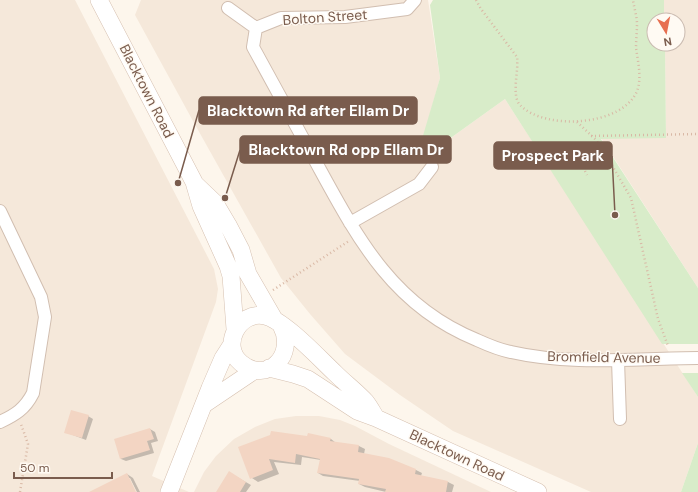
<svg xmlns="http://www.w3.org/2000/svg" width="698" height="492" font-family="'DM Sans',sans-serif">
<style>
.residential{fill:#f5e8da}
.green{fill:#d8ecc9}
.shadow{fill:#0003}
.building{fill:#f3d5c3}
.lines{fill:none;stroke-linecap:round;stroke-linejoin:round}
.street-casing{stroke:#d1beb0;stroke-width:14}
.secondary-casing{stroke:#d6c0b0;stroke-width:18}
.path{stroke:#d9b8a5;stroke-width:2.5;stroke-dasharray:1 3;stroke-linecap:butt}
.street{stroke:#fff;stroke-width:12}
.secondary{stroke:#fff;stroke-width:17}
.labels{text-anchor:middle;stroke-width:3;stroke-linejoin:round;paint-order:stroke}
.street-label{font-size:14px;fill:#7a5c4d;stroke:#fffaf3}
.leader{fill:none;stroke:#7a5c4d;stroke-width:1.5}
.callout-dot{fill:#7a5c4d;stroke:#fffaf3;stroke-width:1.5}
.callout{fill:#7a5c4d;stroke:#7a5c4d;stroke-width:1.5}
.callout-label{font-size:15px;text-anchor:middle;font-weight:bold;fill:#fff}
</style>
<rect width="100%" height="100%" fill="#fdf6ec"/>
<path class="residential" d="M 0,0 L 75,0 L 214,269 L 218,289 L 216,302 L 152,476 L 189,492 L 0,492 Z
M 141,0 L 428,0 L 440,78 L 423,139 L 445,142 L 505,99 L 698,397 L 698,443 L 681,492 L 591,492 L 453,431 L 400,395 L 345,354 L 310,314 L 281,278 L 193,121 L 135,15 Z
M 664,0 L 698,0 L 698,288 L 601,138 L 666,138 L 665,44 L 678,44 L 678,20 L 664,20 Z
M 296,416 L 319,416 L 340,420 L 355,426 L 389,444 L 491,492 L 194,492 L 204,472 L 216,456 L 234,439 L 255,427 L 275,419 Z"/>
<path class="green" d="M 433,0 L 664,0 L 664,20 L 654,20 L 654,44 L 665,44 L 666,138 L 601,139 L 698,288 L 698,344 L 662,344 L 505,99 L 445,142 L 422,139 L 440,78 L 430,5 Z
M 682,373 L 698,373 L 698,397 Z
M 698,443 L 698,492 L 681,492 Z"/>
<path class="shadow" d="M 88,416 L 93,419 L 86,440 L 65,432 Z
M 150,429 L 155,432 L 158,441 L 151,443 L 154,453 L 126,461 L 121,459 L 116,440 Z
M 308,437 L 331,439 L 336,443 L 359,446 L 365,449 L 364,454 L 389,459 L 416,470 L 422,473 L 421,476 L 448,482 L 454,485 L 452,492 L 386,492 L 365,487 L 359,484 L 360,481 L 323,476 L 318,473 L 321,460 L 302,457 L 301,465 L 274,462 L 279,474 L 258,482 L 252,478 L 239,448 Z
M 230,473 L 251,485 L 246,492 L 218,492 Z
M 127,474 L 133,478 L 140,492 L 137,492 L 130,478 L 128,478 L 135,492 L 94,492 Z"/>
<path class="building" d="M 71,410 L 89,415 L 82,438 L 64,433 Z
M 150,428 L 154,439 L 147,441 L 150,450 L 120,459 L 114,439 Z
M 271,431 L 307,436 L 308,433 L 331,438 L 330,441 L 359,445 L 358,452 L 389,458 L 416,469 L 415,474 L 448,481 L 446,492 L 385,492 L 386,489 L 358,484 L 359,479 L 317,473 L 320,459 L 296,454 L 295,463 L 269,459 L 273,470 L 250,479 L 238,447 L 270,435 Z
M 229,471 L 246,482 L 240,492 L 216,492 Z
M 127,473 L 136,492 L 89,492 Z"/>
<g class="lines">
<g class="street-casing">
<path id="street" d="M 228,8 L 256,28
M 256,28 L 253,47 C 274,86 296,125 317,164 C 358,239 393,306 477,340 C 488,345 500,350 511,352 C 572,366 636,358 698,358
M 256,28 L 281,18 L 345,17 L 407,9 L 415,0
M 0,211 L 41,297 L 45,317 L 33,393 C 25,409 15,415 0,422
M 350,223 L 419,184 L 432,167
M 618,360 L 620,419"/>
</g>
<g class="secondary-casing">
<path id="secondary" d="M 99,0 L 194,182 L 201,206 L 228,266 L 231,276 L 235,329
M 195,184 L 215,203 L 228,225 L 241,250 L 248,274 L 274,319
M 281,325 C 297,355 267,385 241,363 C 220,346 239,310 265,316 C 284,320 320,359 335,373 C 345,383 357,392 366,402 C 370,407 373,413 376,418
M 269,368 L 293,374 L 308,379 L 357,411 L 376,418 L 538,492
M 206,403 L 255,370
M 169,492 L 210,388 L 223,358 L 232,344"/>
</g>
<path class="path" d="M 476,0 L 481,9 L 517,57 C 519,71 511,95 520,105 C 545,131 623,126 637,91 C 642,78 638,62 636,48 C 636,40 637,32 637,24 C 637,16 634,8 633,0
M 577,122 L 596,140 L 603,150 L 631,198 L 658,319 L 668,346
M 591,136 L 698,134
M 585,171 L 587,175
M 273,290 L 349,241
M 20,492 L 28,444 L 21,424"/>
<use href="#street" class="street"/>
<use href="#secondary" class="secondary"/>
</g>
<g class="labels">
<g class="street-label">
<text transform="translate(325 17) rotate(-4)" y="5">Bolton Street</text>
<text transform="translate(147 91) rotate(63)" y="5">Blacktown Road</text>
<text transform="translate(604 357) rotate(1)" y="5">Bromfield Avenue</text>
<text transform="translate(457 455) rotate(25)" y="5">Blacktown Road</text>
</g>
</g>
<path class="leader" d="M178 183L199 110M225 198L240 150M615 215L612 156"/>
<g class="callout-dot">
<circle cx="178" cy="183" r="4"/>
<circle cx="225" cy="198" r="4"/>
<circle cx="615" cy="215" r="4"/>
</g>
<g class="callout">
<rect x="199" y="97" width="218" height="27" rx="4"/>
<rect x="240" y="136" width="211" height="27" rx="4"/>
<rect x="494" y="142" width="118" height="27" rx="4"/>
</g>
<g class="callout-label">
<text x="308" y="116">Blacktown Rd after Ellam Dr</text>
<text x="346" y="155">Blacktown Rd opp Ellam Dr</text>
<text x="553" y="161">Prospect Park</text>
</g>
<g transform="translate(666 32) rotate(170)"><circle r="19" fill="#fffaf3" stroke="#cabbb1"/>
<path d="M0-3L7 15L0 10L-7 15Z" fill="#e76f51"/>
<text y="-6" font-size="11" font-weight="bold" text-anchor="middle" fill="#7a5c4d">N</text>
</g>
<path d="M14 472v6h98v-6" fill="none" stroke="#7a5c4d" stroke-width="2"/>
<text x="20" y="472" font-size="12" fill="#7a5c4d" stroke="#fffaf3" stroke-width="3" paint-order="stroke">50 m</text>
</svg>
